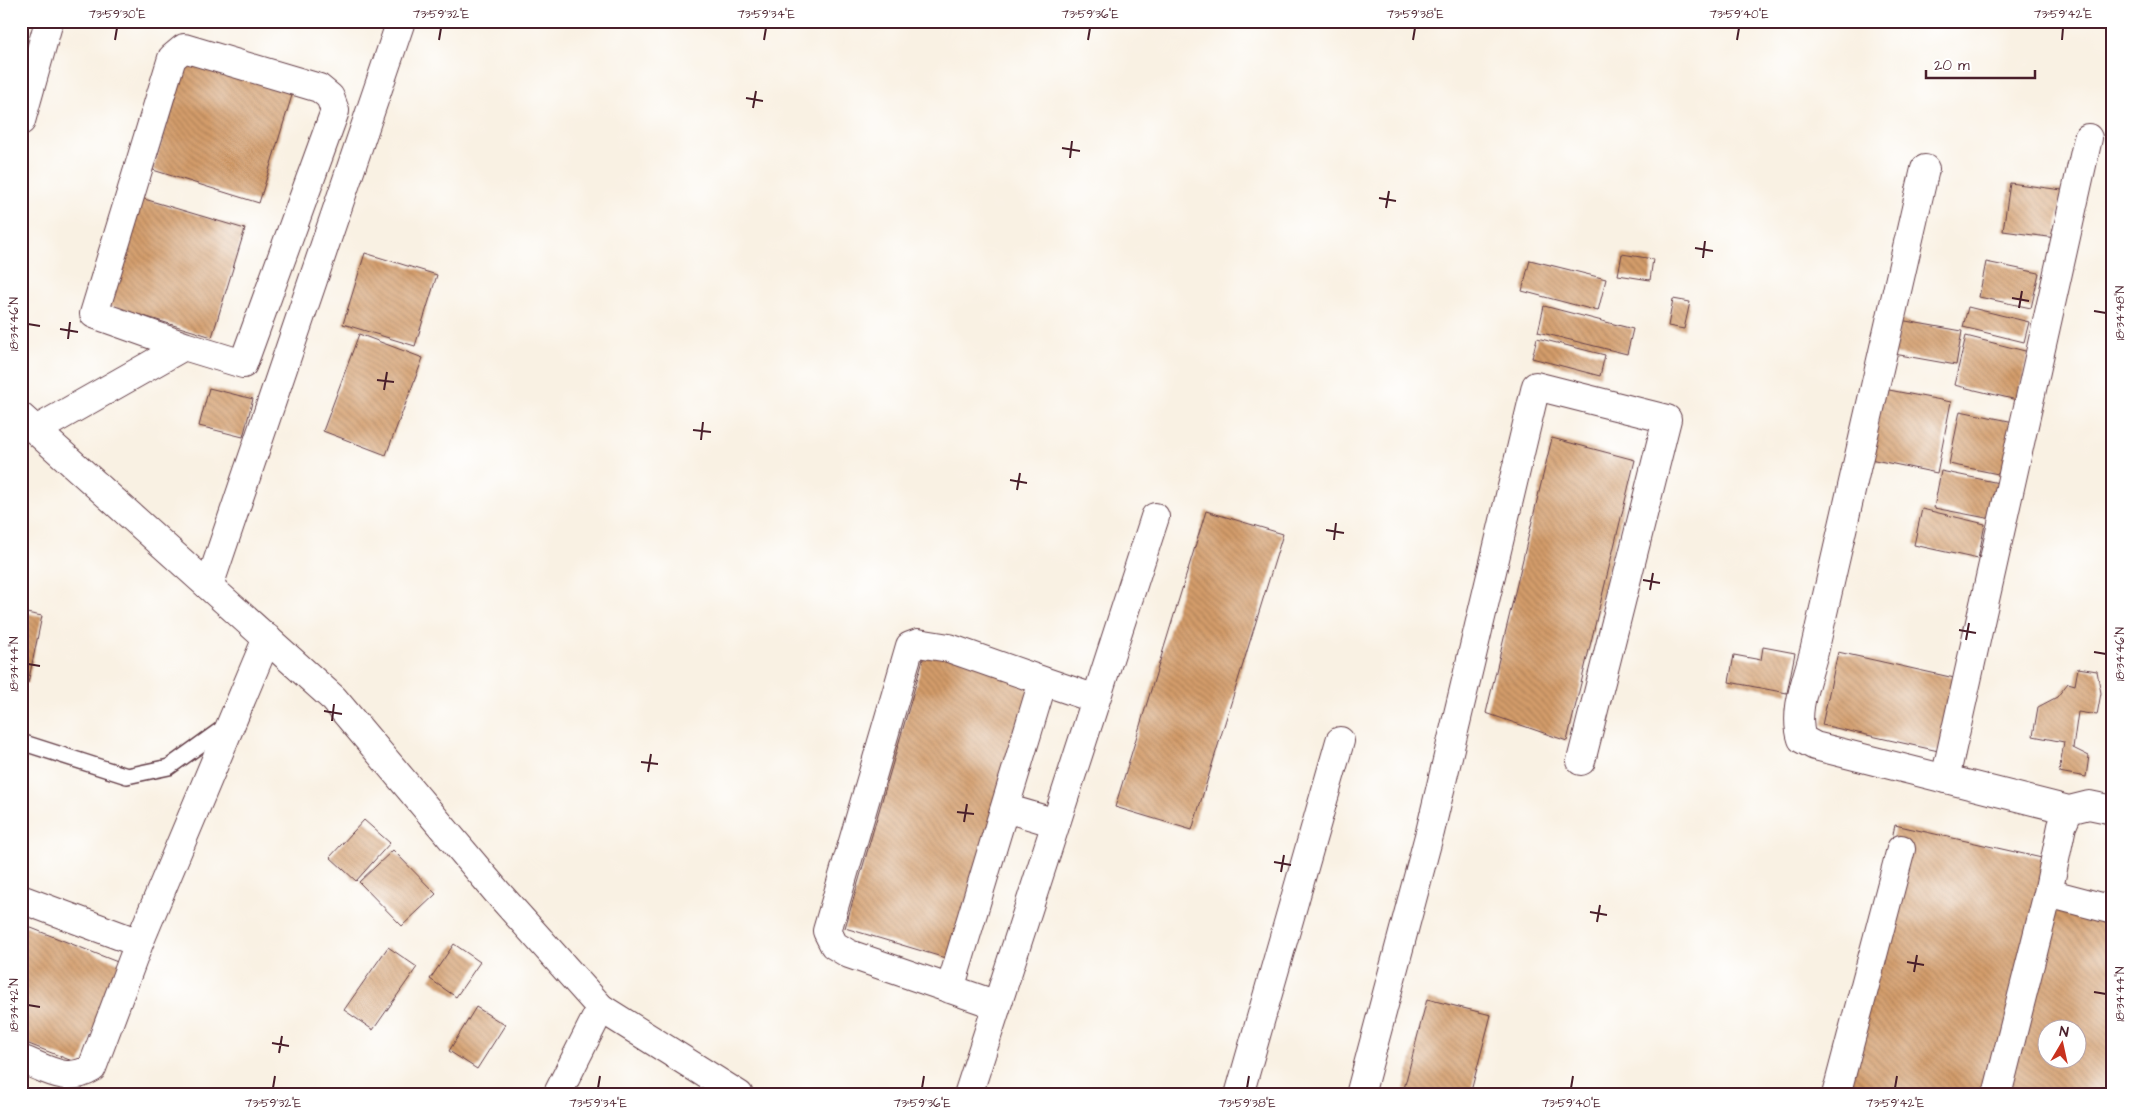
<svg xmlns="http://www.w3.org/2000/svg" width="2134" height="1116" font-family="'Architects Daughter',sans-serif">
<style>
.building{fill:url(#building-back-hatch);fill-rule:evenodd}
.lines{fill:none;stroke-linecap:round;stroke-linejoin:round}
.lane-casing{stroke:#643e47;stroke-width:18}
.street-casing{stroke:#643e47;stroke-width:30}
.secondary-casing{stroke:#643e47;stroke-width:30}
.lane{stroke:#fff;stroke-width:15}
.street{stroke:#fff;stroke-width:28}
.secondary{stroke:#fff;stroke-width:28}
.ticks{fill:none;stroke:#4a1f2b;stroke-width:2}
.neatline{fill:none;stroke:#4a1f2b;stroke-width:2}
.ticks-label{font-size:12px;text-anchor:middle;fill:#4a1f2b}
</style>
<defs>
<pattern id="building-back-hatch" width="6" height="6" patternUnits="userSpaceOnUse" patternTransform="scale(1.25)"><rect width="6" height="6" fill="#d39c6a"/><path d="M-1 5l2 2M0 0l6 6M5-1l2 2" fill="none" stroke="#ad7f57"/></pattern>
</defs>
<rect width="100%" height="100%" fill="#fff"/>
<filter id="ink" filterUnits="userSpaceOnUse"><feTurbulence type="fractalNoise" baseFrequency=".02" numOctaves="2"/><feDisplacementMap in="SourceGraphic" scale="10" xChannelSelector="R" yChannelSelector="G"/><feConvolveMatrix kernelMatrix="1 2 1 2 8 2 1 2 1" color-interpolation-filters="sRGB"/></filter>
<filter id="wash" filterUnits="userSpaceOnUse"><feTurbulence type="fractalNoise" baseFrequency=".0096" numOctaves="4" result="noise"/><feDisplacementMap in="SourceGraphic" scale="20" xChannelSelector="R" yChannelSelector="G"/><feGaussianBlur stdDeviation="1.12" result="paint"/><feColorMatrix in="noise" values="0 0 0 0 0 0 0 0 0 0 0 0 0 0 0 0 0 1.4 0 .05"/><feComposite in="paint" operator="in"/></filter>
<g filter="url(#wash)">
<rect width="100%" height="100%" fill="#f9f1e3"/>
<g id="blocks">
<path class="building" d="M 186,60 L 293,92 L 259,203 L 153,170 Z
M 2010,183 L 2062,190 L 2056,238 L 2003,231 Z
M 141,198 L 245,229 L 212,337 L 108,305 Z
M 365,253 L 437,275 L 415,346 L 343,324 Z
M 1622,254 L 1653,259 L 1650,280 L 1618,275 Z
M 1530,260 L 1606,279 L 1598,311 L 1522,291 Z
M 1986,262 L 2039,273 L 2031,308 L 1979,297 Z
M 1673,299 L 1690,302 L 1684,329 L 1668,326 Z
M 1544,306 L 1633,329 L 1627,354 L 1538,332 Z
M 1968,307 L 2029,322 L 2024,342 L 1963,327 Z
M 1900,320 L 1962,331 L 1956,365 L 1894,354 Z
M 359,334 L 423,358 L 386,455 L 323,431 Z
M 1966,336 L 2029,352 L 2017,400 L 1954,385 Z
M 1537,338 L 1605,355 L 1600,376 L 1532,358 Z
M 209,388 L 253,399 L 243,437 L 199,426 Z
M 1884,389 L 1951,402 L 1937,473 L 1870,459 Z
M 1960,411 L 2014,422 L 2003,475 L 1949,464 Z
M 1552,438 L 1635,460 L 1567,741 L 1486,713 Z
M 1941,471 L 1999,483 L 1992,519 L 1934,508 Z
M 1922,509 L 1985,524 L 1978,559 L 1914,545 Z
M 1206,511 L 1283,534 L 1192,830 L 1115,807 Z
M 21,612 L 42,616 L 28,683 L 21,682 Z
M 1763,647 L 1795,653 L 1787,693 L 1729,682 L 1734,655 L 1761,660 Z
M 926,649 L 1033,680 L 952,960 L 845,928 Z
M 1838,652 L 1959,679 L 1943,752 L 1822,725 Z
M 2078,668 L 2097,671 L 2101,693 L 2097,715 L 2078,712 L 2073,748 L 2089,756 L 2086,777 L 2059,772 L 2064,742 L 2033,736 L 2038,707 L 2057,697 L 2068,683 L 2075,685 Z
M 364,820 L 390,843 L 356,881 L 330,857 Z
M 1895,825 L 2055,861 L 1988,1095 L 1835,1095 Z
M 393,850 L 436,894 L 402,926 L 359,882 Z
M 2048,893 L 2113,910 L 2113,1095 L 1997,1095 ZM 2046,1028 L 2076,1028 L 2076,1058 L 2046,1058 Z
M 21,924 L 120,963 L 80,1064 L 21,1041 Z
M 454,944 L 480,962 L 456,997 L 430,979 Z
M 388,947 L 417,967 L 373,1030 L 344,1010 Z
M 1427,999 L 1491,1015 L 1470,1095 L 1425,1095 L 1404,1089 Z
M 476,1007 L 505,1025 L 477,1069 L 449,1051 Z"/>
</g>
</g>
<g filter="url(#ink)">
<use href="#blocks" fill-opacity="0" stroke="#643e47" stroke-width="1"/>
<g class="lines">
<g class="lane-casing">
<path id="lane" d="M 21,742 L 127,776 L 169,767 L 226,726"/>
</g>
<g class="street-casing">
<path id="street" d="M 21,121 L 49,21
M 1925,169 L 1814,652 C 1807,680 1793,711 1802,739 L 1815,746 L 2069,810
M 36,430 L 184,346 L 94,314 L 172,58 L 184,48 L 319,88 L 330,97 L 335,111 L 243,364 L 184,346
M 209,586 L 401,21
M 1043,681 L 1096,699
M 1945,779 L 2088,138
M 1005,808 L 1056,823
M 2048,893 L 2062,826 L 2069,810 L 2089,805 L 2113,810
M 21,899 L 139,943
M 950,989 L 1043,681 L 949,648 L 918,643 L 910,646 L 827,931 L 834,945 L 849,954 L 997,1005
M 21,1059 C 47,1069 66,1084 92,1068 L 139,943 L 267,638
M 557,1095 L 601,1008
M 968,1095 L 1155,517
M 1239,1095 L 1340,741
M 1360,1095 L 1430,832 L 1536,386 L 1667,419 L 1581,761
M 1836,1095 L 1901,849
M 1997,1095 L 2048,893 L 2113,910"/>
</g>
<g class="secondary-casing">
<path id="secondary" d="M 21,417 L 334,699 L 497,892 L 601,1008 L 739,1095"/>
</g>
<use href="#lane" class="lane"/>
<use href="#street" class="street"/>
<use href="#secondary" class="secondary"/>
</g>
</g>
<path class="ticks" d="M 115,40 L 117,28M 439,40 L 441,28M 764,40 L 766,28M 1088,40 L 1090,28M 1413,40 L 1415,28M 1737,40 L 1739,28M 2062,40 L 2063,28M 746,98 L 763,101M 753,108 L 756,91M 1062,148 L 1080,151M 1070,158 L 1072,141M 1379,198 L 1396,201M 1386,208 L 1389,191M 1695,248 L 1713,251M 1703,258 L 1705,241M 2012,298 L 2029,301M 2019,308 L 2022,291M 2094,311 L 2106,313M 28,324 L 40,326M 60,329 L 78,332M 68,339 L 70,322M 377,380 L 394,382M 384,390 L 387,372M 693,430 L 711,432M 701,440 L 703,422M 1010,480 L 1027,483M 1017,490 L 1020,473M 1326,530 L 1344,533M 1334,540 L 1336,523M 1643,580 L 1660,583M 1650,590 L 1653,573M 1959,630 L 1976,633M 1966,640 L 1969,623M 2094,652 L 2106,654M 28,664 L 40,666M 324,711 L 342,714M 332,721 L 334,704M 641,762 L 658,764M 648,772 L 651,754M 957,812 L 974,814M 964,822 L 967,804M 1274,862 L 1291,865M 1281,872 L 1284,855M 1590,912 L 1607,915M 1597,922 L 1600,905M 1907,962 L 1924,965M 1914,972 L 1917,955M 2094,992 L 2106,994M 28,1005 L 40,1007M 272,1043 L 289,1046M 279,1053 L 282,1036M 273,1088 L 275,1076M 598,1088 L 600,1076M 922,1088 L 924,1076M 1247,1088 L 1249,1076M 1571,1088 L 1573,1076M 1895,1088 L 1897,1076"/>
<rect width="2134" height="1116" fill="none" stroke="#fff" stroke-width="55"/>
<g transform="translate(2062 1044) rotate(9)"><circle r="24" fill="#ffffff" stroke="#b7a5aa"/>
<path d="M0-4L9 19L0 12L-9 19Z" fill="#c8321e"/>
<text y="-8" font-size="14" font-weight="bold" text-anchor="middle" fill="#4a1f2b">N</text>
</g>
<path d="M1926 70v8h109v-8" fill="none" stroke="#4a1f2b" stroke-width="2.5"/>
<text x="1934" y="70" font-size="15" fill="#4a1f2b" stroke="#ffffff" stroke-width="4" paint-order="stroke">20 m</text>
<rect x="28" y="28" width="2078" height="1060" class="neatline"/>
<g class="ticks-label">
<text x="117" y="18">73°59'30"E</text>
<text x="441" y="18">73°59'32"E</text>
<text x="766" y="18">73°59'34"E</text>
<text x="1090" y="18">73°59'36"E</text>
<text x="1415" y="18">73°59'38"E</text>
<text x="1739" y="18">73°59'40"E</text>
<text x="2063" y="18">73°59'42"E</text>
<text transform="translate(2120 313) rotate(-90)" y="4">18°34'48"N</text>
<text transform="translate(14 324) rotate(-90)" y="4">18°34'46"N</text>
<text transform="translate(2120 654) rotate(-90)" y="4">18°34'46"N</text>
<text transform="translate(14 664) rotate(-90)" y="4">18°34'44"N</text>
<text transform="translate(2120 994) rotate(-90)" y="4">18°34'44"N</text>
<text transform="translate(14 1005) rotate(-90)" y="4">18°34'42"N</text>
<text x="273" y="1107">73°59'32"E</text>
<text x="598" y="1107">73°59'34"E</text>
<text x="922" y="1107">73°59'36"E</text>
<text x="1247" y="1107">73°59'38"E</text>
<text x="1571" y="1107">73°59'40"E</text>
<text x="1895" y="1107">73°59'42"E</text>
</g>
</svg>
